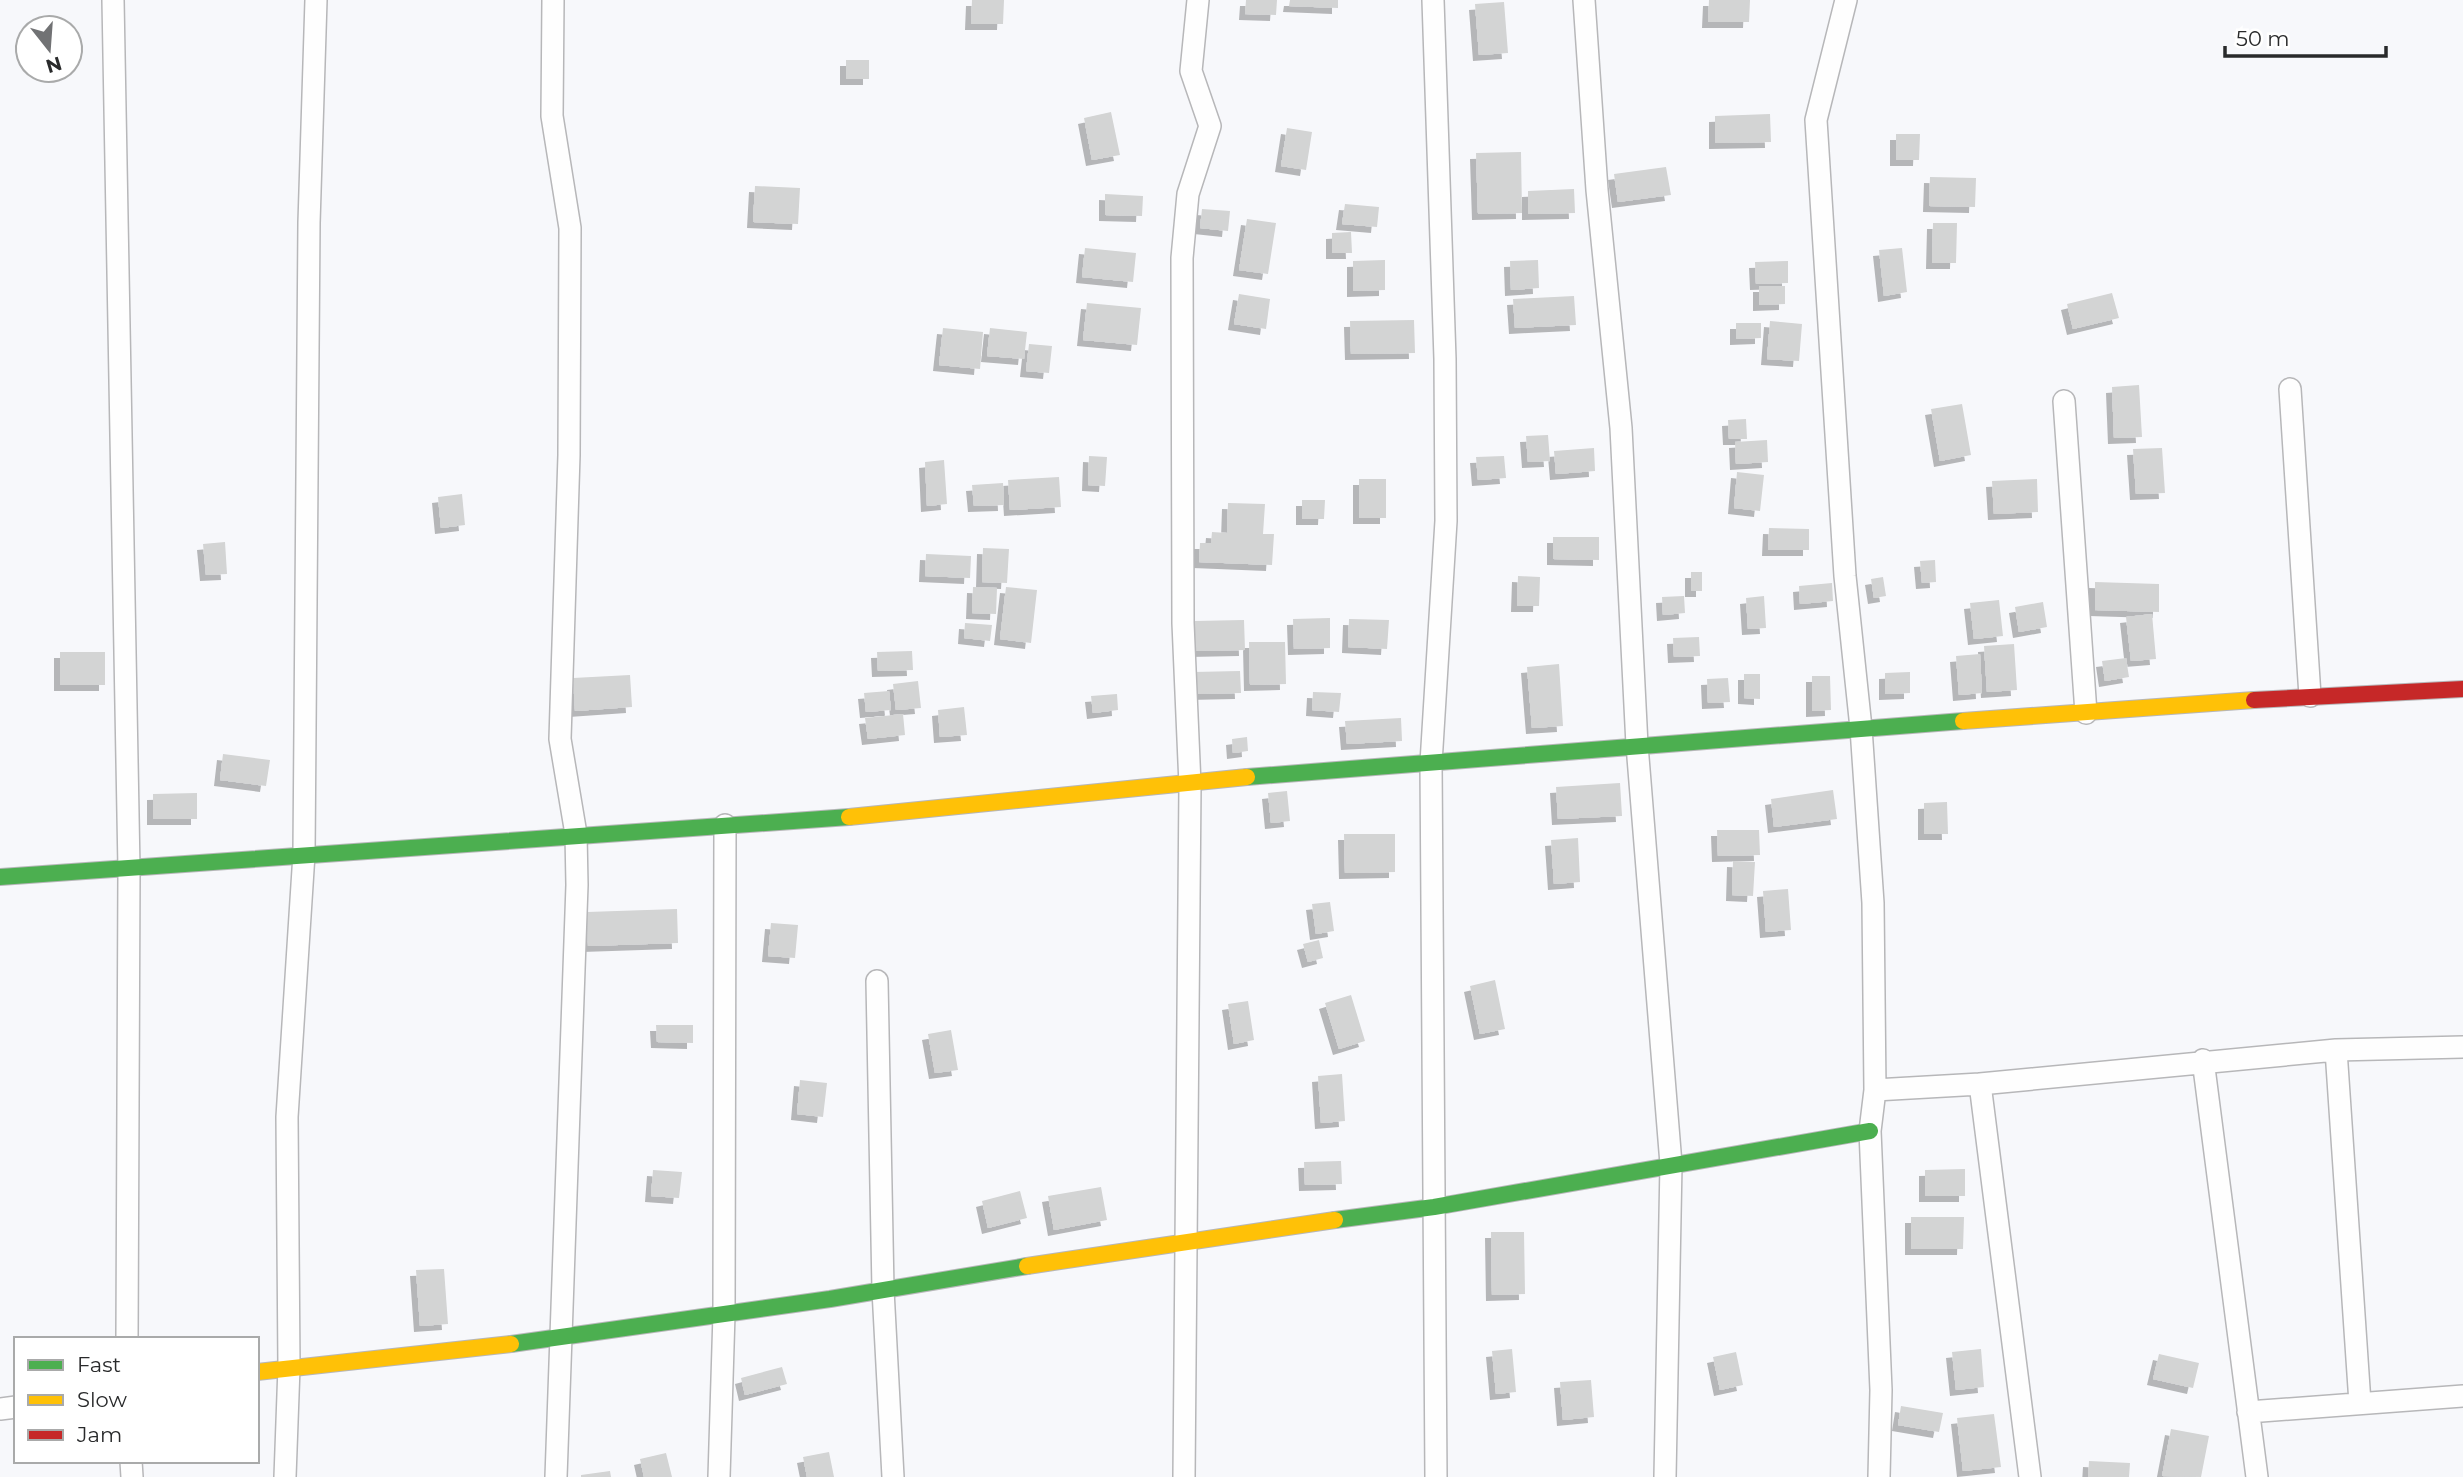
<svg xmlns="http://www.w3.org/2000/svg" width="2463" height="1477" font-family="Montserrat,sans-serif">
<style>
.building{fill:#d3d4d4;filter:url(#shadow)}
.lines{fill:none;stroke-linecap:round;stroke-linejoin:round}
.street-casing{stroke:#b7b7b9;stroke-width:24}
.fast-casing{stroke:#b7b7b9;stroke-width:18}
.slow-casing{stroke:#b7b7b9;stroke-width:18}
.jam-casing{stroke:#b7b7b9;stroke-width:18}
.street{stroke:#fefefe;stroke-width:21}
.fast{stroke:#4caf50;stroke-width:16}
.slow{stroke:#ffc107;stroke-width:16}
.jam{stroke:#c62828;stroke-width:16}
</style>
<defs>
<filter id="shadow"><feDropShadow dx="-6" dy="6" stdDeviation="0" flood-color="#0004"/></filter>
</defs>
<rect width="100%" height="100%" fill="#f7f8fb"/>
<path class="building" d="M 972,0 L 1004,0 L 1003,24 L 971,24 Z
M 1246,0 L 1277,0 L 1276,15 L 1245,14 Z
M 1290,0 L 1338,0 L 1338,8 L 1289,6 Z
M 1709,0 L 1750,0 L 1749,22 L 1708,22 Z
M 1504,2 L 1508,53 L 1479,55 L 1475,4 Z
M 846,60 L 869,60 L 869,79 L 846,79 Z
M 1111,112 L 1120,155 L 1092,160 L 1084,118 Z
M 1770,114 L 1771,142 L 1715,143 L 1715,116 Z
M 1287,128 L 1312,132 L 1306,170 L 1281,166 Z
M 1896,134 L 1920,134 L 1919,160 L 1896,160 Z
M 1521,152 L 1522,213 L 1478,214 L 1476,153 Z
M 1666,167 L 1671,195 L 1618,202 L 1614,174 Z
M 1930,177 L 1976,178 L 1975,207 L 1929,206 Z
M 755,186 L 800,188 L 798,224 L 753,222 Z
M 1574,189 L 1575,213 L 1528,214 L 1528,191 Z
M 1105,194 L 1143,196 L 1142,216 L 1105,215 Z
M 1345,204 L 1379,207 L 1377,227 L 1342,224 Z
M 1202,209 L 1230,211 L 1228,231 L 1200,228 Z
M 1247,219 L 1276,223 L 1268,274 L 1239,270 Z
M 1933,223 L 1957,223 L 1956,263 L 1932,263 Z
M 1351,232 L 1352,253 L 1332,253 L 1332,233 Z
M 1085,248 L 1136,253 L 1133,282 L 1082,277 Z
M 1902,248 L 1907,292 L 1884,296 L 1879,250 Z
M 1385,260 L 1385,290 L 1353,291 L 1353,261 Z
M 1538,260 L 1539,288 L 1511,290 L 1510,261 Z
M 1788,261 L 1788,283 L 1756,284 L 1755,262 Z
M 1759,286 L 1785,286 L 1785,304 L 1759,305 Z
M 2112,293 L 2119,318 L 2073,329 L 2067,304 Z
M 1239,294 L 1270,299 L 1266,329 L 1234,324 Z
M 1574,296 L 1576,325 L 1515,328 L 1513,299 Z
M 1087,303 L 1141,308 L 1137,345 L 1083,340 Z
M 1414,320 L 1415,353 L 1351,354 L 1350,321 Z
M 1770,321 L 1802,324 L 1799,361 L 1767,359 Z
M 1736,323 L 1761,323 L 1761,338 L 1736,339 Z
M 943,328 L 983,332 L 980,369 L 939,365 Z
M 990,328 L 1027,332 L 1024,359 L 987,356 Z
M 1029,344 L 1052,346 L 1049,373 L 1026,371 Z
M 2139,385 L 2142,437 L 2114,438 L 2112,387 Z
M 1962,404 L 1971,455 L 1940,461 L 1931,409 Z
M 1746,419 L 1747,439 L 1729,439 L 1728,420 Z
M 1548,435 L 1550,461 L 1528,462 L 1526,436 Z
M 1767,440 L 1768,462 L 1736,464 L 1735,442 Z
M 1594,448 L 1595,471 L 1556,474 L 1554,451 Z
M 2162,448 L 2165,493 L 2136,494 L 2133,449 Z
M 1089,456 L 1107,457 L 1105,486 L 1088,485 Z
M 1504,456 L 1506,478 L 1478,480 L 1476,457 Z
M 944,460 L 947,504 L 927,506 L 925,462 Z
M 1737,472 L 1764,475 L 1760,511 L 1734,508 Z
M 1059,477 L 1061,507 L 1010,510 L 1008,480 Z
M 1359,479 L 1386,479 L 1386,518 L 1359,518 Z
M 2037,479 L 2038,512 L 1994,514 L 1992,481 Z
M 1003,483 L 1004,505 L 974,506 L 972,485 Z
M 462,494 L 465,525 L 441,528 L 438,497 Z
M 1302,500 L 1325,500 L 1324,519 L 1302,519 Z
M 1228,503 L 1265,504 L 1263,534 L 1274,534 L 1272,565 L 1199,562 L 1200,543 L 1211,543 L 1212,532 L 1227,533 Z
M 1769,528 L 1809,529 L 1809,550 L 1768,550 Z
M 1553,537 L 1599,537 L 1599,560 L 1553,559 Z
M 225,542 L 227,574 L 206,575 L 203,544 Z
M 983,548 L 1009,549 L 1007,583 L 982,582 Z
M 926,554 L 971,556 L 970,578 L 925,576 Z
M 1935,560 L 1936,582 L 1922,583 L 1920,561 Z
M 1691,572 L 1702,572 L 1702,591 L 1691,591 Z
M 1518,576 L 1540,577 L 1539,606 L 1517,606 Z
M 1883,577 L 1886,596 L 1874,598 L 1871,579 Z
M 2095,582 L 2159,584 L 2159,612 L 2095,610 Z
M 1832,583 L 1833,601 L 1800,604 L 1799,586 Z
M 973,587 L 997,588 L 996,614 L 972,613 Z
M 1006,587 L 1037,590 L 1031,643 L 1000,639 Z
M 1684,596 L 1685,613 L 1663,615 L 1662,597 Z
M 1764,596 L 1766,628 L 1748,629 L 1746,598 Z
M 1999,600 L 2003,636 L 1974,639 L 1970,603 Z
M 2043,602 L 2047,627 L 2019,632 L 2015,607 Z
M 2152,614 L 2156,659 L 2131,661 L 2126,617 Z
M 1330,618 L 1330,648 L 1294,649 L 1293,619 Z
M 1349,619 L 1389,620 L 1387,649 L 1348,647 Z
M 1244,620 L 1245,650 L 1195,651 L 1194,621 Z
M 965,623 L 992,625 L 990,641 L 964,638 Z
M 1699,637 L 1700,656 L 1674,657 L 1673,638 Z
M 1249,642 L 1285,642 L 1286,684 L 1250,685 Z
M 2014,644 L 2017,690 L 1987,692 L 1984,646 Z
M 912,651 L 913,670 L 878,671 L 877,652 Z
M 60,652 L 105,652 L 105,685 L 60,685 Z
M 1980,654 L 1982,693 L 1959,695 L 1956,656 Z
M 2126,658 L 2129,677 L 2105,681 L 2102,661 Z
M 1559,664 L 1563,726 L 1532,728 L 1527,667 Z
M 1240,671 L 1241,693 L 1194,694 L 1193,672 Z
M 1910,672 L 1910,693 L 1885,694 L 1885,673 Z
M 1744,674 L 1760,674 L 1760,699 L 1744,698 Z
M 630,675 L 632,707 L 575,711 L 573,678 Z
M 1812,676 L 1830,676 L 1831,710 L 1812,711 Z
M 1728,678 L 1730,702 L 1708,703 L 1707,679 Z
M 918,681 L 921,708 L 896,710 L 893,684 Z
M 889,691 L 891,710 L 866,712 L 864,693 Z
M 1313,692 L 1341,693 L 1339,712 L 1312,710 Z
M 1117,694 L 1118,710 L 1093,713 L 1091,696 Z
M 964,707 L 967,735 L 940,737 L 938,710 Z
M 903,714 L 905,735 L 868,739 L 865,718 Z
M 1401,718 L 1402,741 L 1347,744 L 1345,721 Z
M 1247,737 L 1248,751 L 1233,753 L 1232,739 Z
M 223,754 L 270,760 L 266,786 L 220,780 Z
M 1620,783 L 1622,816 L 1558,819 L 1556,787 Z
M 1833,790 L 1837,819 L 1774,827 L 1771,799 Z
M 1287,791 L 1290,821 L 1271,823 L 1268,793 Z
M 197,793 L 197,819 L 153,819 L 153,794 Z
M 1947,802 L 1948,834 L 1924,834 L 1924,803 Z
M 1717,830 L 1759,830 L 1760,855 L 1718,856 Z
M 1344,834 L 1395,834 L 1395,872 L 1345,873 Z
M 1578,838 L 1580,882 L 1554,884 L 1551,840 Z
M 1733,861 L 1755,862 L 1753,896 L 1732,895 Z
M 1788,889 L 1791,930 L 1766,932 L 1763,891 Z
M 1330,902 L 1334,931 L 1316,934 L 1312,904 Z
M 677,909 L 678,943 L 588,946 L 587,912 Z
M 771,923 L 798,925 L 795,958 L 768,956 Z
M 1319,940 L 1323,958 L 1308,962 L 1303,944 Z
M 1495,980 L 1505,1029 L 1480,1034 L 1470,986 Z
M 1351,995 L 1365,1041 L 1339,1049 L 1325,1003 Z
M 1248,1001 L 1254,1040 L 1234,1044 L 1228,1004 Z
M 656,1025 L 693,1025 L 693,1043 L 657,1042 Z
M 951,1030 L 958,1070 L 935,1073 L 928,1034 Z
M 1342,1074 L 1345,1121 L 1321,1123 L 1318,1076 Z
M 800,1080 L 827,1083 L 823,1117 L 797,1114 Z
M 1341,1161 L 1342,1184 L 1305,1185 L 1304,1162 Z
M 1965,1169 L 1965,1196 L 1925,1196 L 1925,1170 Z
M 653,1170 L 682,1172 L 679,1198 L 651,1196 Z
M 1101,1187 L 1107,1220 L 1054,1230 L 1048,1196 Z
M 1020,1191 L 1027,1218 L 988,1228 L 982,1201 Z
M 1911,1217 L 1964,1217 L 1963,1249 L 1911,1249 Z
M 1491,1232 L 1524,1232 L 1525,1294 L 1492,1295 Z
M 444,1269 L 448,1324 L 420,1326 L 416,1270 Z
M 1512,1349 L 1516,1392 L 1496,1394 L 1492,1351 Z
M 1981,1349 L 1984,1387 L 1956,1390 L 1952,1352 Z
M 1736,1352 L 1743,1385 L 1720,1390 L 1713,1357 Z
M 2159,1354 L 2199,1363 L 2193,1388 L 2153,1379 Z
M 782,1367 L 787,1384 L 745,1395 L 741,1378 Z
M 1591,1380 L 1594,1417 L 1563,1420 L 1560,1382 Z
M 1901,1406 L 1943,1413 L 1939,1432 L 1898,1425 Z
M 1994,1414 L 2001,1467 L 1963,1471 L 1957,1418 Z
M 2171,1429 L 2209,1436 L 2201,1477 L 2162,1476 Z
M 829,1452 L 834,1477 L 807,1477 L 803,1457 Z
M 666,1453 L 672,1477 L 644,1477 L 640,1459 Z
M 2089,1461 L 2130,1463 L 2129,1477 L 2088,1477 Z
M 610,1471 L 611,1477 L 581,1477 L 581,1475 Z"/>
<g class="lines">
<g class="street-casing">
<path id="street" d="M 113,0 L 129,869 L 127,1339
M 553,0 L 552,116 L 570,228 L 569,455 L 560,739 L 576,834 L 577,885 L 556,1477
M 1433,0 L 1445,359 L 1446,521 L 1431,763 L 1436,1477
M 1584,0 L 1597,190 L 1621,428 L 1637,745 L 1671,1164 L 1665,1477
M 1846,0 L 1816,120 L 1845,576 L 1861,728 L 1873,903 L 1875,1090 L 1870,1131 L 1881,1390 L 1879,1477
M 2290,389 L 2310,696
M 2064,401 L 2086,713
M 877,981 L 883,1290 L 893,1477
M 2336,1050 L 2360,1403
M 2203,1060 L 2257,1477
M 1980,1084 L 2030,1477
M 1875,1090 L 1980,1084 L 2336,1050 L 2463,1047
M 0,1409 L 16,1407
M 2248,1412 L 2463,1396
M 131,1461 L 132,1477
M 285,1477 L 289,1367 L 287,1117 L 304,854 L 309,223 L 316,0
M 719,1477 L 724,1314 L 725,825
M 1184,1477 L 1190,785 L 1183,623 L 1182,258 L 1188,194 L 1210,126 L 1191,71 L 1198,0"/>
</g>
<g class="fast-casing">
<path id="fast" d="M 1247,777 L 1963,721
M 0,877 L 849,817
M 1335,1220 L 1434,1207 L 1870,1131
M 511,1344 L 830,1299 L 1027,1266"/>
</g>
<g class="slow-casing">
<path id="slow" d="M 1963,721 L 2254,700
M 849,817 L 1247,777
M 1027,1266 L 1335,1220
M 257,1372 L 511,1344"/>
</g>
<g class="jam-casing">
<path id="jam" d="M 2254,700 L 2463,689"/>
</g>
<use href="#street" class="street"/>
<use href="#fast" class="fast"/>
<use href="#slow" class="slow"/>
<use href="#jam" class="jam"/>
</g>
<rect x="14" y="1337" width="245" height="126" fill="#ffffff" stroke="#a9aaaa" stroke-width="2"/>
<rect x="28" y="1360" width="35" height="10" fill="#4caf50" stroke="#a9aaaa" stroke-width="2"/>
<text x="77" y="1372" font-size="21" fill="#292a2b">Fast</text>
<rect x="28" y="1395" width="35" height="10" fill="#ffc107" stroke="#a9aaaa" stroke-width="2"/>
<text x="77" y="1407" font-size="21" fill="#292a2b">Slow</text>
<rect x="28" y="1430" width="35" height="10" fill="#c62828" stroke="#a9aaaa" stroke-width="2"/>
<text x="77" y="1442" font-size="21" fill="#292a2b">Jam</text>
<g transform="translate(49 49) rotate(163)"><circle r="33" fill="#ffffff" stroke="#a9aaaa" stroke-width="2"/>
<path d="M0-5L12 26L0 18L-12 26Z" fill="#717274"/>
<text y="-10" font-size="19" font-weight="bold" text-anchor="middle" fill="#292a2b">N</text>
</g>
<path d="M2225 46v10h161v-10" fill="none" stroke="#292a2b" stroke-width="3.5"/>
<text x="2236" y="46" font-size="21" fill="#292a2b" stroke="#ffffff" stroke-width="5" paint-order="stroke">50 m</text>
</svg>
